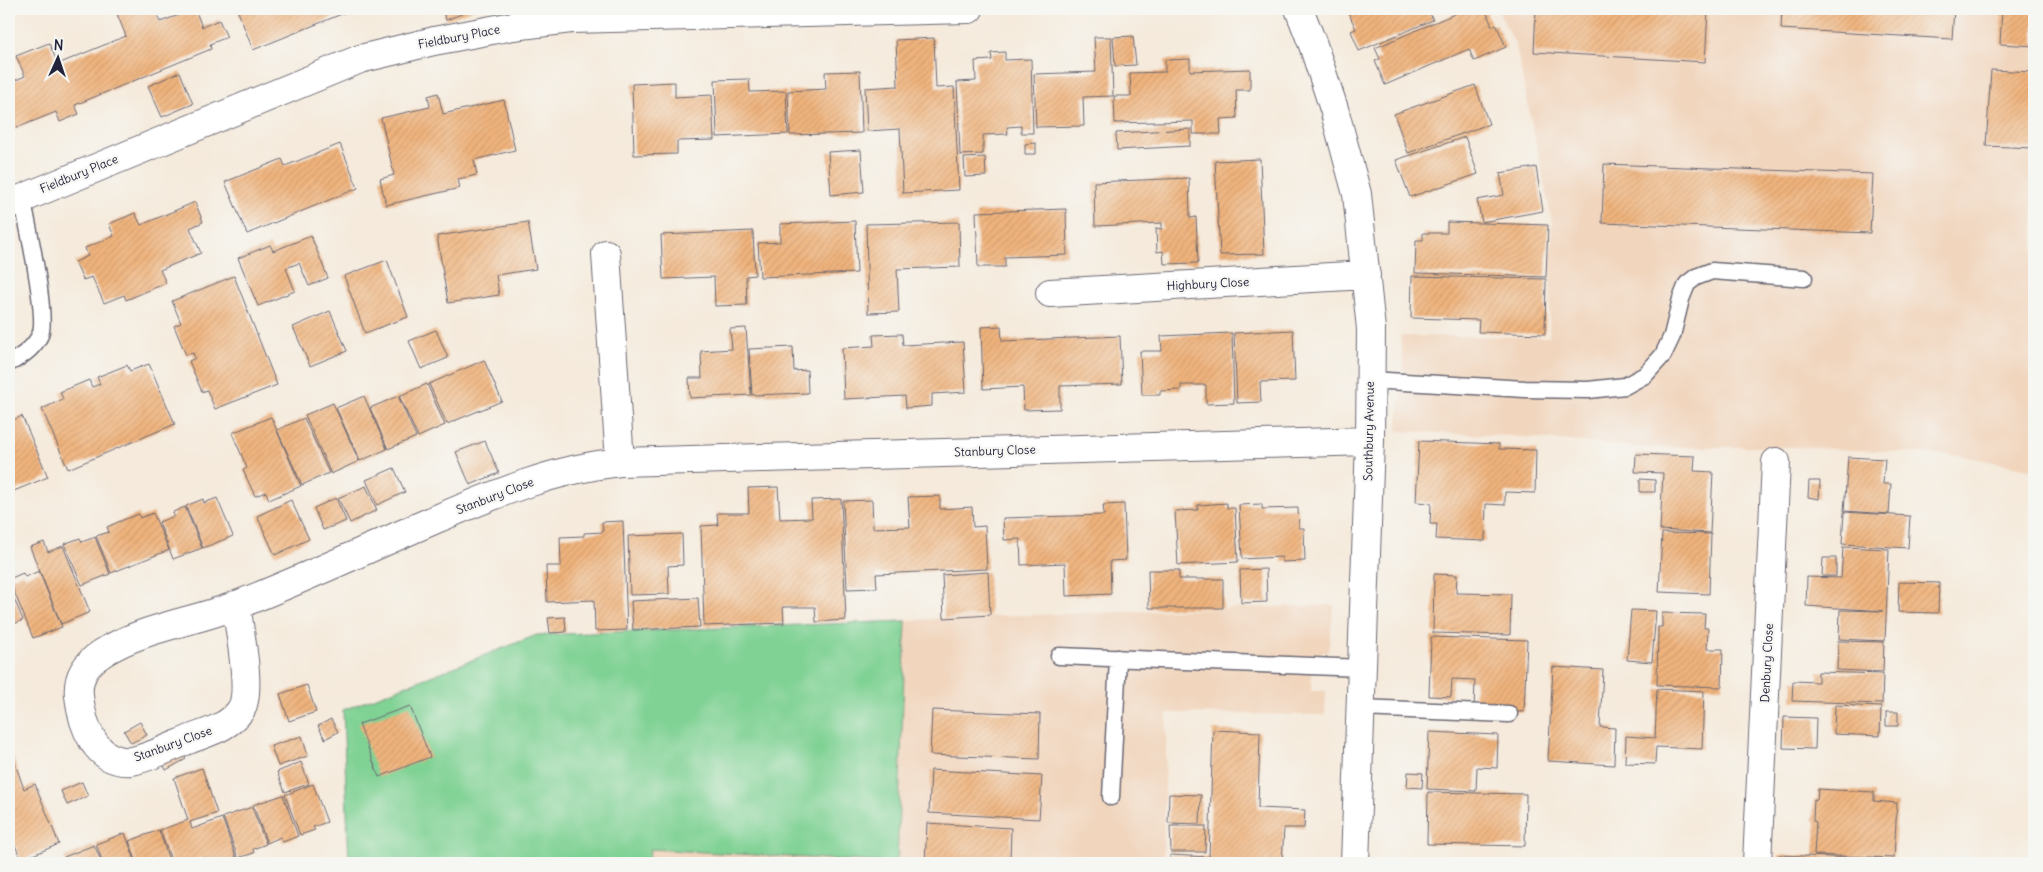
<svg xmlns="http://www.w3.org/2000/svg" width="2043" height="872" font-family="Delius,sans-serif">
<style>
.built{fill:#f1d5bd}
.green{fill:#80d294;stroke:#517a68}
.building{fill:url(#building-hatch)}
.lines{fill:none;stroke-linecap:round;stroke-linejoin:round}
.service-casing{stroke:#6c6873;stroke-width:19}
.minor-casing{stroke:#6c6873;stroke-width:30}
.service{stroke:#fff;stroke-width:16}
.minor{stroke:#fff;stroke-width:28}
.labels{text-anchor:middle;stroke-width:4.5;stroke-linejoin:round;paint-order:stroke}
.street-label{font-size:12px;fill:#22223b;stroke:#f6f6f2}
</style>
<defs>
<pattern id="building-hatch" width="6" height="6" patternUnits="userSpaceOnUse" patternTransform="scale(1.25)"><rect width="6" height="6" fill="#f0b47d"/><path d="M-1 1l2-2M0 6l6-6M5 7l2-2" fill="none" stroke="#ce9a6d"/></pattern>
</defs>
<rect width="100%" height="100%" fill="#f6f6f2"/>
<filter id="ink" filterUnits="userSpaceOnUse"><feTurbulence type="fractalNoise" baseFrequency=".02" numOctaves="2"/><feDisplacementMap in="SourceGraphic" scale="10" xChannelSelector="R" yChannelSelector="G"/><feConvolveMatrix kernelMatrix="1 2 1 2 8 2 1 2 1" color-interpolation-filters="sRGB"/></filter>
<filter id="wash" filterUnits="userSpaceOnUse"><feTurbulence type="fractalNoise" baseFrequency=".0096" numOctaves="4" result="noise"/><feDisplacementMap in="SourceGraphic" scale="20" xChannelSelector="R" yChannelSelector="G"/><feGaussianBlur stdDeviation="1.12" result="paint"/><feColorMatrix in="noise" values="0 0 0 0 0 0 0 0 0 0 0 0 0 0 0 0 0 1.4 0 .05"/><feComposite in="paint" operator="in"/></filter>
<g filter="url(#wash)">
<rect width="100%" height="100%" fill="#f5eadb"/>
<path class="built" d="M 1497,9 L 2034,9 L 2034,470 L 1957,455 L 1794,447 L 1641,447 L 1511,436 L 1397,431 L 1404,370 L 1400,336 L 1549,337 L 1552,221 L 1516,46 Z
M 1334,605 L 1328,652 L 1313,654 L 1311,691 L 1326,691 L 1325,715 L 1167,713 L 1163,863 L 349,863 L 343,710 L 537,635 L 906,621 L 944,618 Z"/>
<path class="green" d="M 906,621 L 897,863 L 650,849 L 649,863 L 349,863 L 343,710 L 537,635 Z"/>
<g id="blocks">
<path class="building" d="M 115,9 L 155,9 L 160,22 L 195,9 L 202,27 L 219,20 L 227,37 L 210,44 L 211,49 L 75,105 L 79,114 L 60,122 L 56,112 L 9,131 L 9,83 L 25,76 L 16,56 L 49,43 L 58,64 L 126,36 Z
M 237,9 L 354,9 L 253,50 Z
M 442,9 L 474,9 L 446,20 Z
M 1357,9 L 1428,9 L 1433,20 L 1359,51 L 1351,31 L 1356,29 L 1348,12 Z
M 1466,9 L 1485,9 L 1492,26 L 1496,24 L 1506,47 L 1474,61 L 1469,49 L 1385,85 L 1375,61 L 1380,59 L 1375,48 Z
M 1536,9 L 1708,10 L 1705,62 L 1534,52 Z
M 1782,9 L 1954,9 L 1952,39 L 1781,29 Z
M 2002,9 L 2034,9 L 2034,46 L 2000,44 Z
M 1133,36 L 1136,65 L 1115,66 L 1113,37 Z
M 1094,37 L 1111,37 L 1113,96 L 1083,97 L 1084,126 L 1036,127 L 1034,74 L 1096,72 Z
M 934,38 L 936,88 L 954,87 L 959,190 L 903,193 L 900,129 L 867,131 L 865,88 L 898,86 L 896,40 Z
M 1005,52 L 1005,60 L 1031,59 L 1033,133 L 1021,133 L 1021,126 L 1007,127 L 1008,134 L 983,135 L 983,154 L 960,155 L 957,82 L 976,81 L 975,61 L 992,60 L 991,53 Z
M 1190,59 L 1190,71 L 1250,69 L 1250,90 L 1236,90 L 1237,118 L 1220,119 L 1221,134 L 1193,134 L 1193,121 L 1115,123 L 1114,96 L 1131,96 L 1130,73 L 1165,72 L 1165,60 Z
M 1991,70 L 2034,72 L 2034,148 L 1986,146 Z
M 860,71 L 862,133 L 790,135 L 788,91 L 826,89 L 825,72 Z
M 180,72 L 193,104 L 162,117 L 148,86 Z
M 749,79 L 750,92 L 786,91 L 788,134 L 717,137 L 715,80 Z
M 675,82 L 675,97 L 712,95 L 714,140 L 677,141 L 677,154 L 634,155 L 632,84 Z
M 1475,85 L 1489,124 L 1408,153 L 1394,114 Z
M 438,93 L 443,114 L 504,100 L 515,150 L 474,160 L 477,175 L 458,179 L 460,188 L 386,205 L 380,179 L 394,175 L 381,118 L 430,107 L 428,96 Z
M 1190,129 L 1190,146 L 1117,150 L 1116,133 Z
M 1465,137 L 1478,174 L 1410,197 L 1396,160 Z
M 1036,143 L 1036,154 L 1025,154 L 1025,144 Z
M 340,144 L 358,188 L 247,234 L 225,182 L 282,159 L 285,166 Z
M 861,150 L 864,192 L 831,195 L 828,152 Z
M 985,157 L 986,176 L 965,177 L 964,158 Z
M 1260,159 L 1264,254 L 1220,255 L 1215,161 Z
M 1604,164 L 1873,174 L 1870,233 L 1602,223 Z
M 1536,167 L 1543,211 L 1482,222 L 1477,200 L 1504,195 L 1500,173 Z
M 1189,178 L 1190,218 L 1196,217 L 1198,263 L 1164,264 L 1163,251 L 1157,252 L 1156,228 L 1162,229 L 1162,223 L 1095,226 L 1094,182 Z
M 195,202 L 203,222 L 190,228 L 201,253 L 160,270 L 166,283 L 126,300 L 124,295 L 104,303 L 92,277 L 83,280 L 75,262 L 88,256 L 85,248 L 114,236 L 109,224 L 135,213 L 141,225 Z
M 1066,209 L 1067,255 L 1005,257 L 1005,267 L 978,267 L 976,212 Z
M 855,221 L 857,273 L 760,277 L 758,243 L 780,242 L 780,224 Z
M 528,222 L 536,269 L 496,275 L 499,295 L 448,303 L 437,236 Z
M 959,222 L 960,267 L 897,269 L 899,312 L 868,313 L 866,224 Z
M 1447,222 L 1548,225 L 1546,277 L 1415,273 L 1416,240 L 1423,240 L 1423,233 L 1447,233 Z
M 753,231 L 755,275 L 746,276 L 747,305 L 715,306 L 714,277 L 663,279 L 661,235 Z
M 311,236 L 328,278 L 309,286 L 299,263 L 286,268 L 295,291 L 258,306 L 238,258 L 270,245 L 273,251 Z
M 387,260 L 408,317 L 365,333 L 344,276 Z
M 234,276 L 277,385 L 215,409 L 207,390 L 202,392 L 189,361 L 195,358 L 193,353 L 186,355 L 174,326 L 181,323 L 172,301 Z
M 1412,276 L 1546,279 L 1545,334 L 1478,332 L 1479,320 L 1411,318 Z
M 330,311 L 347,351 L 310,366 L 293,327 Z
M 1001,326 L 1002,341 L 1120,336 L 1122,384 L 1060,386 L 1060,409 L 1024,410 L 1023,387 L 983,389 L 981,327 Z
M 746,328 L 751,395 L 690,398 L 689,378 L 702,378 L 701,351 L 732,349 L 730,329 Z
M 436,330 L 448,358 L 421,369 L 409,341 Z
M 1293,330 L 1295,381 L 1260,382 L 1261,402 L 1237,403 L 1234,333 Z
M 1232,333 L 1234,403 L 1206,404 L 1206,385 L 1181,385 L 1181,390 L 1160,391 L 1160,395 L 1142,395 L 1140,351 L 1162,351 L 1161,336 Z
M 902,334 L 903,345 L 963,342 L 966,392 L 932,394 L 932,406 L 906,408 L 905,396 L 844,399 L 842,348 L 874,346 L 873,335 Z
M 793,347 L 794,371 L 807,370 L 808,393 L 752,395 L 749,349 Z
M 484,360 L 502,401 L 447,424 L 429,384 Z
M 149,364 L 175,424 L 68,469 L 42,409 L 63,399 L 60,392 L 89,380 L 92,387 L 100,384 L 97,377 L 127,365 L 130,371 Z
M 427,384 L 445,425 L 418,437 L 399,396 Z
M 364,396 L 387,449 L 360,461 L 336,408 Z
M 398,396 L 416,437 L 388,449 L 370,408 Z
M 333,403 L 359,461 L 331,474 L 305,415 Z
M 22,416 L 48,477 L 9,493 L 9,422 Z
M 271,417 L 301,486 L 269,500 L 266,492 L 255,496 L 243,470 L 247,468 L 232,433 Z
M 304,418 L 329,473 L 302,485 L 277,430 Z
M 485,441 L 499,473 L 470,485 L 456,452 Z
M 1419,441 L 1499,444 L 1499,449 L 1536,450 L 1535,493 L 1505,492 L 1505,505 L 1486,504 L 1485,541 L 1436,539 L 1437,524 L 1430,524 L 1431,503 L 1416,502 Z
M 1636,454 L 1695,456 L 1694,471 L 1713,472 L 1710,533 L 1660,530 L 1663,473 L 1635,472 Z
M 1848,457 L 1885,459 L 1883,484 L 1891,484 L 1889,514 L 1844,511 Z
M 394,468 L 405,492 L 377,505 L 366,480 Z
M 1640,479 L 1655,480 L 1655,492 L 1640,492 Z
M 1809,481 L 1820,481 L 1819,499 L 1808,497 Z
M 366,486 L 377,510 L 350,523 L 338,498 Z
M 778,487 L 780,519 L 812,518 L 811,500 L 841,499 L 846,620 L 816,622 L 815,607 L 783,607 L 784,623 L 704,626 L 701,526 L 718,525 L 717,513 L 749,513 L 748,488 Z
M 940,496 L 940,509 L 972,507 L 973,527 L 985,526 L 987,569 L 876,574 L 877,588 L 847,589 L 843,501 L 872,500 L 873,528 L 910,527 L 908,497 Z
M 217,498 L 233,536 L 203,548 L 186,506 L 203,499 L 204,503 Z
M 336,498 L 346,521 L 323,530 L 314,508 Z
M 291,500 L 309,539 L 275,555 L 257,516 Z
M 1227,503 L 1227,508 L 1235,508 L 1238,562 L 1178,565 L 1175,511 L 1198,510 L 1198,505 Z
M 1124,504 L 1126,560 L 1110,561 L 1111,594 L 1066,596 L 1065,563 L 1021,565 L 1020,539 L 1004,540 L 1003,518 L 1104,515 L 1103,505 Z
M 1262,504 L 1262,509 L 1298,508 L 1299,528 L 1304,528 L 1305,561 L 1282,562 L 1282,557 L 1242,559 L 1239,505 Z
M 185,507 L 202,548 L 173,559 L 159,522 L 174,516 L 173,512 Z
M 1844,512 L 1910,516 L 1908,548 L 1842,544 Z
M 153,513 L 169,550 L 111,573 L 96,536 L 109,532 L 107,527 L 123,520 L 139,514 L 140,518 Z
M 623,521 L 627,630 L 595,631 L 594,600 L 547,602 L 546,566 L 561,566 L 560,537 L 584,536 L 584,533 L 603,532 L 602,522 Z
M 1662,533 L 1711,534 L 1709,594 L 1659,592 Z
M 682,534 L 683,565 L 668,566 L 669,594 L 630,595 L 628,536 Z
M 95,537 L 110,574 L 82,585 L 64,544 L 80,538 L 82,542 Z
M 44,542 L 48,552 L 63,546 L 90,612 L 61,624 L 30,547 Z
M 1843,547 L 1889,549 L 1885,641 L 1839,639 L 1840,610 L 1883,611 L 1806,606 L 1807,577 L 1841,578 Z
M 1823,558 L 1836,558 L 1836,576 L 1822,576 Z
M 1266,569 L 1267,602 L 1241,603 L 1240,570 Z
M 1148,570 L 1179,570 L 1179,579 L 1223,579 L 1223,608 L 1149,608 Z
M 39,571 L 62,627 L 33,638 L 9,579 L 23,573 L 25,577 Z
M 988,572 L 990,615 L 944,618 L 942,575 Z
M 1434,574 L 1457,575 L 1456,593 L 1511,594 L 1510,635 L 1433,633 Z
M 1899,582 L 1939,583 L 1938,613 L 1898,612 Z
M 9,587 L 23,620 L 9,626 Z
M 698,598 L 700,627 L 633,630 L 631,601 Z
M 1631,610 L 1656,611 L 1652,662 L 1627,660 Z
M 1662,613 L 1705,614 L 1704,628 L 1708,628 L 1707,649 L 1723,649 L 1722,687 L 1657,685 L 1658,627 L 1662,627 Z
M 565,617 L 566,632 L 550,633 L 548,618 Z
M 1431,637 L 1527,640 L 1524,712 L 1474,710 L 1475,680 L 1452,679 L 1451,697 L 1429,696 Z
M 1838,641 L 1884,642 L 1883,672 L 1837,670 Z
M 1553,667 L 1603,670 L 1600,727 L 1615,728 L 1614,765 L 1548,761 Z
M 1818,672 L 1883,674 L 1882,704 L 1792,701 L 1793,681 L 1818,682 Z
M 307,685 L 316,712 L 289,721 L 280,694 Z
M 1657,689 L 1704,691 L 1702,749 L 1656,747 L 1655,764 L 1625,763 L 1626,736 L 1655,738 Z
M 1835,705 L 1881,707 L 1880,736 L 1834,734 Z
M 410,706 L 430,757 L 379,777 L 359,724 Z
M 932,710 L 1040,714 L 1039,759 L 930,755 Z
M 1886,712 L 1898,712 L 1898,726 L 1886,726 Z
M 1784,717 L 1816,718 L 1815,749 L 1783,748 Z
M 331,719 L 338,732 L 325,739 L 318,726 Z
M 140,722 L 147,735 L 131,743 L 124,731 Z
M 1213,730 L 1260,732 L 1258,808 L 1305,810 L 1304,828 L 1284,828 L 1282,863 L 1170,863 L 1170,855 L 1209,857 Z
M 1429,732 L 1498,735 L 1497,768 L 1477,767 L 1476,791 L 1427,789 Z
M 302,736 L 308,756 L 278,766 L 271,746 Z
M 9,746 L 24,789 L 35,784 L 59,844 L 21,860 L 15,845 L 12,845 L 9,838 Z
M 180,746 L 186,759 L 166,770 L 159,756 Z
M 301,762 L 309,784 L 285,792 L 277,772 Z
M 202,768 L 217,813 L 190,822 L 192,829 L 222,818 L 237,860 L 226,863 L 221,863 L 220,861 L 205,863 L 203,857 L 189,863 L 172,863 L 160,830 L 188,820 L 174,778 Z
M 931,770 L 1042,776 L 1039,819 L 929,813 Z
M 1408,772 L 1423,773 L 1422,788 L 1407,787 Z
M 82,782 L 88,796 L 67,805 L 61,791 Z
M 313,784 L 327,822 L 313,827 L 315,830 L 300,835 L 285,795 Z
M 1818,789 L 1874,792 L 1874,801 L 1897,803 L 1894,858 L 1814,855 L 1816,822 L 1813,821 L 1814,799 L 1817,800 Z
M 1428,792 L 1526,794 L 1525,846 L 1427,844 Z
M 1169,794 L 1201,795 L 1200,824 L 1168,823 Z
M 283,795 L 298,836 L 283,842 L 281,837 L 267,843 L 253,805 Z
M 252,807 L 266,844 L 253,849 L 254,853 L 238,858 L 223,817 Z
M 927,823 L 1011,828 L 1010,863 L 925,863 Z
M 1170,826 L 1206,826 L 1205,852 L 1171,852 Z
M 159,830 L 170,863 L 137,863 L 129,841 Z
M 125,833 L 136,863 L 103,863 L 96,844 Z
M 94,845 L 102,863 L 66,863 L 64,857 Z
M 1779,855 L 1877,859 L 1877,863 L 1778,863 Z"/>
</g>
</g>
<g filter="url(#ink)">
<use href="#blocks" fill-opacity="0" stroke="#6c6873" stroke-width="1"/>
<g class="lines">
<g class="service-casing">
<path id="service" d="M 9,363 C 21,357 34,348 40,335 C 48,318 27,221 22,197
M 1370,380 L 1525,389 L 1588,390 L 1625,386 L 1645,375 L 1663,355 L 1672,336 L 1681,299 L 1687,284 L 1696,277 L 1712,271 L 1804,278
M 1059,656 L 1362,668
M 1360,708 L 1509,714
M 1111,797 L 1118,658"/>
</g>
<g class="minor-casing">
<path id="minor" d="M 1299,9 L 1313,45 L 1334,109 L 1357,194 L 1371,329 L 1370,441 L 1355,863
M 9,204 L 360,59 L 434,41 L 513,26 L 571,19 L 969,9
M 606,254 L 620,462
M 1050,293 L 1366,275
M 236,605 C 239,628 253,694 240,711 C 228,728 205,733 188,740 C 173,746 146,759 131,761 C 95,764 82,724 79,696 C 77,677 86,664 101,654 C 140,628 194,622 237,605 C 304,579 369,548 434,520 C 495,494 554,469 620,462 L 1370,441
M 1757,863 L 1776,462"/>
</g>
<use href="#service" class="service"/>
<use href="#minor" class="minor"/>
</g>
</g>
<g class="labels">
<g class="street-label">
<text transform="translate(459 37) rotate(-11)" y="4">Fieldbury Place</text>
<text transform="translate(79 174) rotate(-22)" y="4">Fieldbury Place</text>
<text transform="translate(1208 284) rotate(-3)" y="4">Highbury Close</text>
<text transform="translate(1369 431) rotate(-89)" y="4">Southbury Avenue</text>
<text transform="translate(995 451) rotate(-2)" y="4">Stanbury Close</text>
<text transform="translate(495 496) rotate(-21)" y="4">Stanbury Close</text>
<text transform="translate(1767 663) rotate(-87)" y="4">Denbury Close</text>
<text transform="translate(173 744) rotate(-20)" y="4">Stanbury Close</text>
</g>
</g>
<rect width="2043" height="872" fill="none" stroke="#f6f6f2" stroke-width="30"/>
<g transform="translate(58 58) rotate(3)" stroke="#f6f6f2" stroke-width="4" paint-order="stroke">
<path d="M0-4L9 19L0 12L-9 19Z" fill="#22223b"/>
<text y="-8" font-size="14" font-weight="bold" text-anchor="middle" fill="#22223b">N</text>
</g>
</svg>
